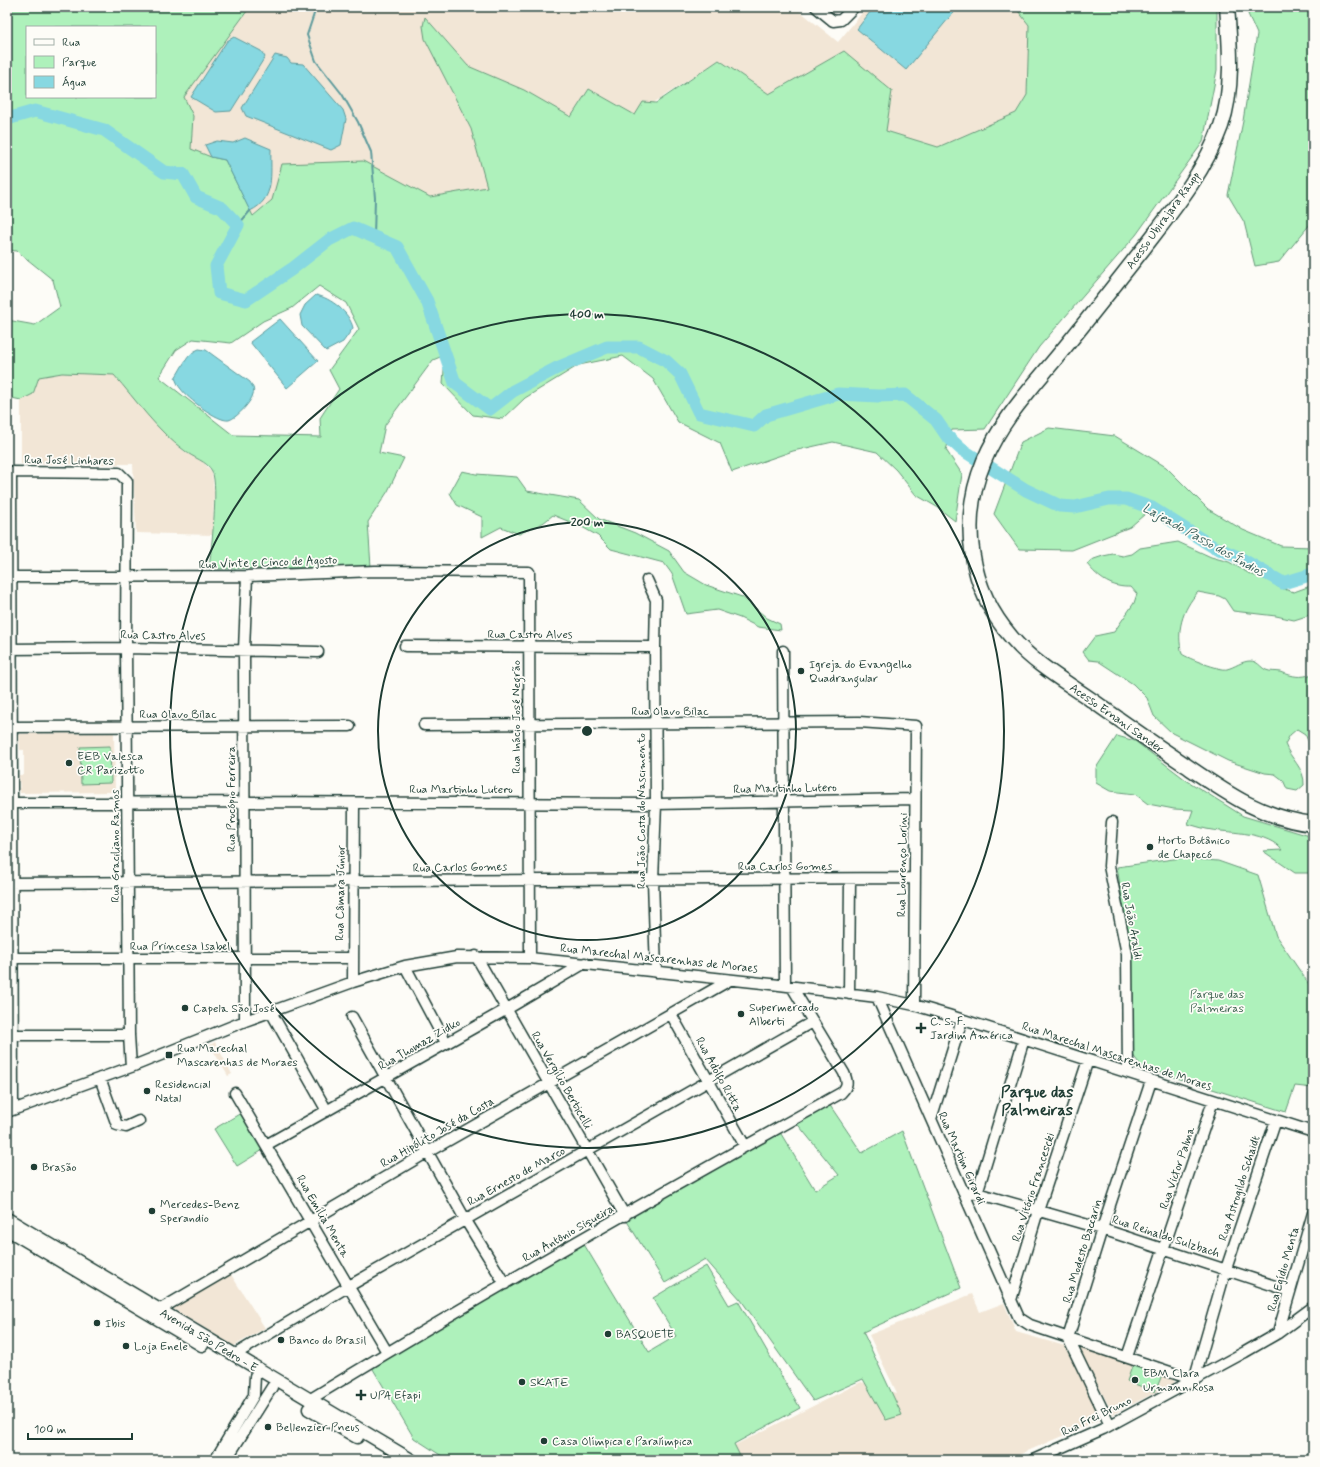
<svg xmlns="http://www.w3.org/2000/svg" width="1320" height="1467" font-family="Mynerve,sans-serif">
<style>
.built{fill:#f2e6d6}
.green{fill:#aef1bb;stroke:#669778;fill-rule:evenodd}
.water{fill:#87d8e1;stroke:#5d9a9c}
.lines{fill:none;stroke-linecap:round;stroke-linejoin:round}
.stream{stroke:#5d9a9c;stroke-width:2}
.river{stroke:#87d8e1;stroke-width:13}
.minor-casing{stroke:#1f3d34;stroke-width:13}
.major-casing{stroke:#1f3d34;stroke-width:15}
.highway-casing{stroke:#1f3d34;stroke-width:17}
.minor{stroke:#fdfcf7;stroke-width:10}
.major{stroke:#fdfcf7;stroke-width:12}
.highway{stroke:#fdfcf7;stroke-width:14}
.ring{fill:none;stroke:#1f3d34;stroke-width:2}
.poi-dot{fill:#1f3d34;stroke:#fdfcf7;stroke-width:1.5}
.labels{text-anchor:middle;stroke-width:3.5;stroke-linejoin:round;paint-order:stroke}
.street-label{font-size:12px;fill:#1f3d34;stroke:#fdfcf7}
.poi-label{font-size:12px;fill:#1f3d34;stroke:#fdfcf7;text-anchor:start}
.park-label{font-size:12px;fill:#3c614f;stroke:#fdfcf7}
.water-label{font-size:13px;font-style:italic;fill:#345c57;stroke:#fdfcf7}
.district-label{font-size:16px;font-weight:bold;fill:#1f3d34;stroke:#fdfcf7}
.centre{fill:#1f3d34;stroke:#fdfcf7;stroke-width:2}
.ring-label{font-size:12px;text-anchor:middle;font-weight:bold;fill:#1f3d34;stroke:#fdfcf7;stroke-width:3.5;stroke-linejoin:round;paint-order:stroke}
</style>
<rect width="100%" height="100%" fill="#fdfcf7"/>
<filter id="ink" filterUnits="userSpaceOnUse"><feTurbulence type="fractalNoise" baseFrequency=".025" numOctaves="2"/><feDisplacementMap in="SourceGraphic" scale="8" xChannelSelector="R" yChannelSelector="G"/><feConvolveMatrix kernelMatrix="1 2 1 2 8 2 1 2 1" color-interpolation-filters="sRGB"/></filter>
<g filter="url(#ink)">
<path class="built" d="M 250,7 L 795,7 L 838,42 L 867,7 L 1015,7 L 1029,25 L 1027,95 L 1016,113 L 938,147 L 886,131 L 844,51 L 769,94 L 719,60 L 635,115 L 589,89 L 571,117 L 524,90 L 468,66 L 425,17 L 425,39 L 471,129 L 488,187 L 430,197 L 363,161 L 272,200 L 252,216 L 225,160 L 211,157 L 191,149 L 193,116 L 184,100 L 184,97 Z
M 62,373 L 114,375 L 165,433 L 185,452 L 203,462 L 212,472 L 214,492 L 213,535 L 136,533 L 133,464 L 21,464 L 21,400 L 33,394 L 39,377 Z
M 114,733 L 115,792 L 20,793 L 19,775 L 24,775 L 24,750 L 20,750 L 19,734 Z
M 215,1042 L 232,1074 L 228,1076 L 210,1045 Z
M 230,1273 L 265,1328 L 234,1346 L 172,1308 Z
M 972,1294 L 980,1312 L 1004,1303 L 1016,1332 L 1065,1346 L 1101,1419 L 1007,1460 L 705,1460 L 861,1382 L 897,1393 L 869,1335 Z
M 1078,1346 L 1174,1376 L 1174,1383 L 1113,1414 Z"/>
<path class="green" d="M 7,7 L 250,7 L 184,97 L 193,116 L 191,149 L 211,157 L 225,160 L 253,216 L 272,200 L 282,164 L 363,161 L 430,197 L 487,187 L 471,129 L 425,39 L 423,26 L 425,17 L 468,66 L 524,90 L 571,117 L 589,89 L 635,115 L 643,102 L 656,103 L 719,60 L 769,94 L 844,51 L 892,91 L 886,131 L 938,147 L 1016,113 L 1027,95 L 1029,25 L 1015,7 L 1217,7 L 1217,70 L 1203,142 L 1136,235 L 1039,347 L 985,429 L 952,430 L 946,450 L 962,474 L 955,521 L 937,507 L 916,495 L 896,470 L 877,452 L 833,442 L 793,451 L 732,472 L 720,443 L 678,422 L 653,379 L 623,356 L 579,365 L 525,398 L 503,419 L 473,415 L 443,384 L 445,355 L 433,360 L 385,425 L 379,453 L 404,458 L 388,491 L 368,522 L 371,567 L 209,569 C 211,550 219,487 212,471 C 207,461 193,458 185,451 C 157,431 136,400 114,375 L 62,373 L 39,377 L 33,394 L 21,400 L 7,397 L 7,320 L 35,325 L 60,307 L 53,280 L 17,251 L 7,250 ZM 27,27 L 155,27 L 155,97 L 27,97 ZM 319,286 L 346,303 L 359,329 L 329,370 L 339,389 L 320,418 L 321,437 L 233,435 L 159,377 L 176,350 L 193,339 L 231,343 L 263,321 L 292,308 Z
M 1251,7 L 1313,7 L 1313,228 L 1311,223 L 1279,262 L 1255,266 L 1244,222 L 1228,195 L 1243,121 L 1257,34 L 1248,14 Z
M 1049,428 L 1115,436 L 1166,467 L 1208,509 L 1243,530 L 1281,546 L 1313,547 L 1313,574 L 1283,583 L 1238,557 L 1212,546 L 1152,508 L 1130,527 L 1072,550 L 1019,549 L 994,514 L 1021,442 Z
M 462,471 L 476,474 L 517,477 L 527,491 L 579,500 L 599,519 L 635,533 L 669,551 L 684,572 L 706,585 L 742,597 L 767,618 L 780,624 L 781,630 L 758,627 L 740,618 L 717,610 L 686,614 L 672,574 L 664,563 L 611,549 L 598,536 L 582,527 L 553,515 L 543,523 L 519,534 L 501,527 L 482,537 L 482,517 L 457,505 L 450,493 Z
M 1178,542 L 1211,557 L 1229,562 L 1250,574 L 1270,581 L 1278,587 L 1287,590 L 1294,592 L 1313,585 L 1313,614 L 1294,620 L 1276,616 L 1233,611 L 1225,599 L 1219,596 L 1198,592 C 1182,610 1176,631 1182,654 C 1187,658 1221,671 1227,669 C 1235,667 1242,661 1250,661 C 1258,661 1260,667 1266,670 C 1270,672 1276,671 1281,672 C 1294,677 1300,678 1313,674 L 1313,752 L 1305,734 L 1297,729 L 1290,735 L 1285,744 C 1290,759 1305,768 1304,785 L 1297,791 L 1287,789 L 1283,780 L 1275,774 L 1265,773 L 1228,761 L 1172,733 L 1154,716 L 1147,698 L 1133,684 L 1098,661 L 1089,660 L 1083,652 L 1095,636 L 1114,632 L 1134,603 L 1137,594 L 1131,587 C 1112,588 1099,579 1087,564 L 1094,559 L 1103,556 L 1113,554 L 1123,556 L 1132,554 L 1140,548 Z
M 1117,736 L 1135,741 L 1186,780 L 1243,816 L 1313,837 L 1313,873 L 1295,873 L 1263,851 L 1282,850 C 1268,832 1233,833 1212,830 C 1204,829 1196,826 1188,824 L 1193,810 L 1174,809 L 1148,804 L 1135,794 L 1110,791 L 1096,783 L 1096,768 Z
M 110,746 L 111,783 L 81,784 L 80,747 Z
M 1181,858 L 1218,861 L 1258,875 L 1276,936 L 1313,990 L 1313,1088 L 1295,1086 L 1286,1112 L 1142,1067 L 1132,1054 L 1130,948 L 1117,867 Z
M 827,1101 L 862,1153 L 902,1131 L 961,1288 L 863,1332 L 902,1415 L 886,1420 L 863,1379 L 813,1401 L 741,1300 L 705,1259 L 665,1283 L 625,1218 L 778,1129 L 815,1190 L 839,1175 L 795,1121 Z
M 241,1113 L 263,1150 L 237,1166 L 214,1129 Z
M 582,1241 L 649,1352 L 676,1336 L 653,1298 L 706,1266 L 729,1305 L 738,1301 L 800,1408 L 734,1444 L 742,1460 L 448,1460 L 414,1438 L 370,1364 Z
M 1133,1364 L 1162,1375 L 1155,1392 L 1127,1381 Z"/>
<path class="water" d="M 874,7 L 958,7 L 906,70 L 857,29 Z
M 234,37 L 261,51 L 265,57 L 231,111 L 216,112 L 191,97 L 227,41 Z
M 275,55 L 287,58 L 291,63 L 303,64 L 343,110 L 346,119 L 341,145 L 331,150 L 246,116 L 242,108 Z
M 245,138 L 271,149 C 270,174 276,199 250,211 L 225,160 L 211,157 L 205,145 L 217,141 L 233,143 Z
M 316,295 C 331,298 350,313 353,328 L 343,342 L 326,351 L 302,326 L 300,315 L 305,305 Z
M 280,319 L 318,361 L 287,388 L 250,342 Z
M 199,349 L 206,350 L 250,382 C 252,386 255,389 253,394 C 252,401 237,418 229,420 C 218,422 187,398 181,389 C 178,386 177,382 175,378 C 182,368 187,353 199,349 Z"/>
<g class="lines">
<path class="stream" d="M 323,7 L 315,11 L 307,35 L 316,61 L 342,94 L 358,122 L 371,152 L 375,198 L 374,237
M 238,225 L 250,211"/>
<path class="river" d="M 7,119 L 35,111 L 104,130 L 164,172 L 183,174 L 196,197 L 222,208 L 238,225 L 216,266 L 219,293 L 246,300 L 292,269 L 329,240 L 353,228 L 397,247 L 427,301 L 455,383 L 490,409 L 513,391 L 557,368 L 607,347 L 639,347 L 666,361 L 680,374 L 699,413 L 754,426 L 766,415 L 838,394 L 878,396 L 905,395 L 936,420 L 947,436 L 961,449 L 1026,490 L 1060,506 L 1075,507 L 1109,499 L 1126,499 L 1152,508 L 1212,546 L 1238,557 L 1283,583 L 1313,574"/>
<g class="minor-casing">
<path id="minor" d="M 816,7 L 833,21 L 841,20 L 854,7
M 7,472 L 119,473 L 127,481 L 126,648 L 129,1035 L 131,1067
M 11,472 L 13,1110
M 7,577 L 247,576 L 375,571 L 529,572 L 530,958
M 647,580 L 656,600 L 655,647 L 656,804 L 653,880 L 656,972
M 405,646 L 655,647
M 7,649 L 126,648 L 318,652
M 783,651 L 785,985
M 424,725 L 859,722 L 916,726 L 914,1005
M 7,727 L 350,726
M 7,803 L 244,802 L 656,804 L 915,799
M 1112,822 L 1109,866 L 1127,954 L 1128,1073
M 7,883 L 914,878
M 476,956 L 625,1216
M 7,958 L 353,958
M 405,966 L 446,1043
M 353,982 L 354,803
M 849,994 L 850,879
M 877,997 L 1019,1318 L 1030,1325 L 1194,1380
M 271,1012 L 327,1111
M 671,1014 L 745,1146
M 352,1017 L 465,1219 L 505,1284
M 245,1021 L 244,650 L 247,576
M 7,1035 L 129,1035
M 100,1078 L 117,1125 L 126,1127 L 139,1121
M 235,1093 L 387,1352
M 7,1112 L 131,1067 L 245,1021 L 353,982 L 405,966 L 457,957 L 530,958 L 771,984 L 877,997 L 914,1005 L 948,1015 L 1313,1132
M 931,1119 L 962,1020
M 266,1145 L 507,1009 L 585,963
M 963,1192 L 977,1193 L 1102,1229 L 1290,1291
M 977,1193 L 1024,1039
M 1011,1300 L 1038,1211 L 1088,1060
M 159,1310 L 428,1152 L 730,980
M 1278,1333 L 1313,1213
M 234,1355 L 349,1286 L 812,1022
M 1127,1357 L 1213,1101
M 1194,1380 L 1226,1269 L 1276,1120
M 309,1400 C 484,1293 662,1192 841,1093 C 848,1086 848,1082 844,1073 L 792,987
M 1110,1425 L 1068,1338 L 1102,1229 L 1151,1081
M 215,1460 L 254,1395 L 255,1376
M 226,1460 L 272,1387
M 1033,1460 L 1103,1429 L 1245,1352 L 1278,1333 L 1313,1307"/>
</g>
<g class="major-casing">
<path id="major" d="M 7,1219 L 411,1460
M 7,1229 L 202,1345
M 309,1409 L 357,1437"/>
</g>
<g class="highway-casing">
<path id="highway" d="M 1227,7 C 1230,44 1234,90 1221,126 C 1204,173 1173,210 1143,249 C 1113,287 1083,326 1052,363 C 1027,393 999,424 984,461 C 959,521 969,589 1012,638 C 1034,664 1066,682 1093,701 C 1124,723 1155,745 1187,766 C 1228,794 1262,818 1313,824"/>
</g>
<use href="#minor" class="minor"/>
<use href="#major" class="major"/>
<use href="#highway" class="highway"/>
</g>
</g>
<g class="ring">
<circle cx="587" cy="731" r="209"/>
<circle cx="587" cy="731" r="417"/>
</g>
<g class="poi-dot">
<circle cx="801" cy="671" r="4"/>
<circle cx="69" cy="763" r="4"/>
<circle cx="1150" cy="847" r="4"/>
<circle cx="185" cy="1008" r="4"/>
<circle cx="741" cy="1014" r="4"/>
<path d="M919 1022h4v4h4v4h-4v4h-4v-4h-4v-4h4z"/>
<rect x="165" y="1051" width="8" height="8" rx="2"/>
<circle cx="147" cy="1091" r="4"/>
<circle cx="34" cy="1167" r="4"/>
<circle cx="152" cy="1211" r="4"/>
<circle cx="97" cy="1323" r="4"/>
<circle cx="608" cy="1334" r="4"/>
<circle cx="281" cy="1340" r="4"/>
<circle cx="126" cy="1346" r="4"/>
<circle cx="1135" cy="1380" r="4"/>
<circle cx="522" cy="1382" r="4"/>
<path d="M359 1389h4v4h4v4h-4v4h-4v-4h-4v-4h4z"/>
<circle cx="268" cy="1427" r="4"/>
<circle cx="544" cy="1441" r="4"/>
</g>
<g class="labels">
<g class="street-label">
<text transform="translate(1163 220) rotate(-54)" y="4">Acesso Ubirajara Raupp</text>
<text transform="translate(69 460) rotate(1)" y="4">Rua José Linhares</text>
<text transform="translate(268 562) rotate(-2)" y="4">Rua Vinte e Cinco de Agosto</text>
<text x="530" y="638">Rua Castro Alves</text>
<text transform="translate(163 635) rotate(1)" y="4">Rua Castro Alves</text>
<text x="670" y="715">Rua Olavo Bilac</text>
<text x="178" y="718">Rua Olavo Bilac</text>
<text transform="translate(516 717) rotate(-90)" y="4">Rua Inácio José Negrão</text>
<text transform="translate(1117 718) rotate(35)" y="4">Acesso Ernani Sander</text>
<text transform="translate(785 788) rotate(-1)" y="4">Rua Martinho Lutero</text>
<text x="461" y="793">Rua Martinho Lutero</text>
<text transform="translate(231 799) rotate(-90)" y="4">Rua Procópio Ferreira</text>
<text transform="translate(641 811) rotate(-90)" y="4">Rua João Costa do Nascimento</text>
<text transform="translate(115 846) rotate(-90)" y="4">Rua Graciliano Ramos</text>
<text transform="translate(902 865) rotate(-89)" y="4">Rua Lourenço Lorini</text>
<text x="785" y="870">Rua Carlos Gomes</text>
<text transform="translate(460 867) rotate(-1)" y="4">Rua Carlos Gomes</text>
<text transform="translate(340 893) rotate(-89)" y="4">Rua Câmara Júnior</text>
<text transform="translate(1132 921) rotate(80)" y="4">Rua João Araldi</text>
<text x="180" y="950">Rua Princesa Isabel</text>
<text transform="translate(659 958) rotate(6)" y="4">Rua Marechal Mascarenhas de Moraes</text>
<text transform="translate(419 1044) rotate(-30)" y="4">Rua Thomaz Zidko</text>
<text transform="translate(1117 1056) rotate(18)" y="4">Rua Marechal Mascarenhas de Moraes</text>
<text transform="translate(719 1074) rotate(61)" y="4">Rua Adolfo Ritta</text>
<text transform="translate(562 1080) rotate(60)" y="4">Rua Vergílio Berticelli</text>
<text transform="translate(437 1132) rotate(-30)" y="4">Rua Hipólito José da Costa</text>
<text transform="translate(962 1158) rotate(66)" y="4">Rua Martim Girardi</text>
<text transform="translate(1177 1168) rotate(-71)" y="4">Rua Victor Palma</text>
<text transform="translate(516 1176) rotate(-29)" y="4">Rua Ernesto de Marco</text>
<text transform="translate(1033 1187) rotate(-72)" y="4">Rua Vitório Francescki</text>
<text transform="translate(1239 1188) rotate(-72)" y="4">Rua Astrogildo Schaidt</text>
<text transform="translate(323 1216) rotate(60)" y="4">Rua Emília Menta</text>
<text transform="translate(568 1233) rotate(-30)" y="4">Rua Antônio Siqueira</text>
<text transform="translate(1166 1236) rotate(18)" y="4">Rua Reinaldo Sulzbach</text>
<text transform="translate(1082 1251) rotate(-73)" y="4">Rua Modesto Baccarin</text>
<text transform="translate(1283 1269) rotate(-74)" y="4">Rua Egídio Menta</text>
<text transform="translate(209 1340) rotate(31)" y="4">Avenida São Pedro - E</text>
<text transform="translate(1096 1416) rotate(-26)" y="4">Rua Frei Bruno</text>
</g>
<g class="poi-label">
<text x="809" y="668">Igreja do Evangelho<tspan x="809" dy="14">Quadrangular</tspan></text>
<text x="77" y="760">EEB Valesca<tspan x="77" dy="14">CR Parizotto</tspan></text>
<text x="1158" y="844">Horto Botânico<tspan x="1158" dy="14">de Chapecó</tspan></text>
<text x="749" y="1011">Supermercado<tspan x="749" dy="14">Alberti</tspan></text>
<text x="193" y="1012">Capela São José</text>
<text x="930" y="1025">C. S. F.<tspan x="930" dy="14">Jardim América</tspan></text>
<text x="177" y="1052">Rua Marechal<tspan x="177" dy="14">Mascarenhas de Moraes</tspan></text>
<text x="155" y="1088">Residencial<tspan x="155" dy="14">Natal</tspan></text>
<text x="42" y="1171">Brasão</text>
<text x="160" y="1208">Mercedes-Benz<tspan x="160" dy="14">Sperandio</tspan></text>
<text x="105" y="1327">Ibis</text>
<text x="616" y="1338">BASQUETE</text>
<text x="289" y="1344">Banco do Brasil</text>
<text x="134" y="1350">Loja Enele</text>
<text x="1143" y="1377">EBM Clara<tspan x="1143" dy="14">Urmann Rosa</tspan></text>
<text x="530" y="1386">SKATE</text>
<text x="370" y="1399">UPA Efapi</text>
<text x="276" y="1431">Bellenzier Pneus</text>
<text x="552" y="1445">Casa Olímpica e Paralímpica</text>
</g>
<g class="park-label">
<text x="1217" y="998">Parque das<tspan x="1217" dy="14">Palmeiras</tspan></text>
</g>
<g class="water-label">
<text transform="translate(1204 539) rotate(29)" y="5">Lajeado Passo dos Índios</text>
</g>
<g class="district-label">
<text x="1037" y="1097">Parque das<tspan x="1037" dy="18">Palmeiras</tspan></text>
</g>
</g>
<circle cx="587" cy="731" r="6" class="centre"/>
<g class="ring-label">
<text x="587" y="318">400 m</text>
<text x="587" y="526">200 m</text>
</g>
<rect width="1320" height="1467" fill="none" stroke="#fdfcf7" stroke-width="24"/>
<rect x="12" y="12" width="1296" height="1443" fill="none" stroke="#1f3d34" stroke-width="1.5" filter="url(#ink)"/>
<rect x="26" y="26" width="130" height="72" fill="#fdfcf7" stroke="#a4b0a9"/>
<rect x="34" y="39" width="20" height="6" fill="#fdfcf7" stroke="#a4b0a9"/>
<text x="62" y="46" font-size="12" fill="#1f3d34">Rua</text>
<rect x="34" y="56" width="20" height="12" fill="#aef1bb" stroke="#a4b0a9"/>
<text x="62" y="66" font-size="12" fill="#1f3d34">Parque</text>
<rect x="34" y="76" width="20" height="12" fill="#87d8e1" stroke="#a4b0a9"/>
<text x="62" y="86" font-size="12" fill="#1f3d34">Água</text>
<path d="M28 1433v6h104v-6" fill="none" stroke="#1f3d34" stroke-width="2"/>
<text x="34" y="1433" font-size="12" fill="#1f3d34" stroke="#fdfcf7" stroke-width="3" paint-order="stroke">100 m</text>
</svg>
